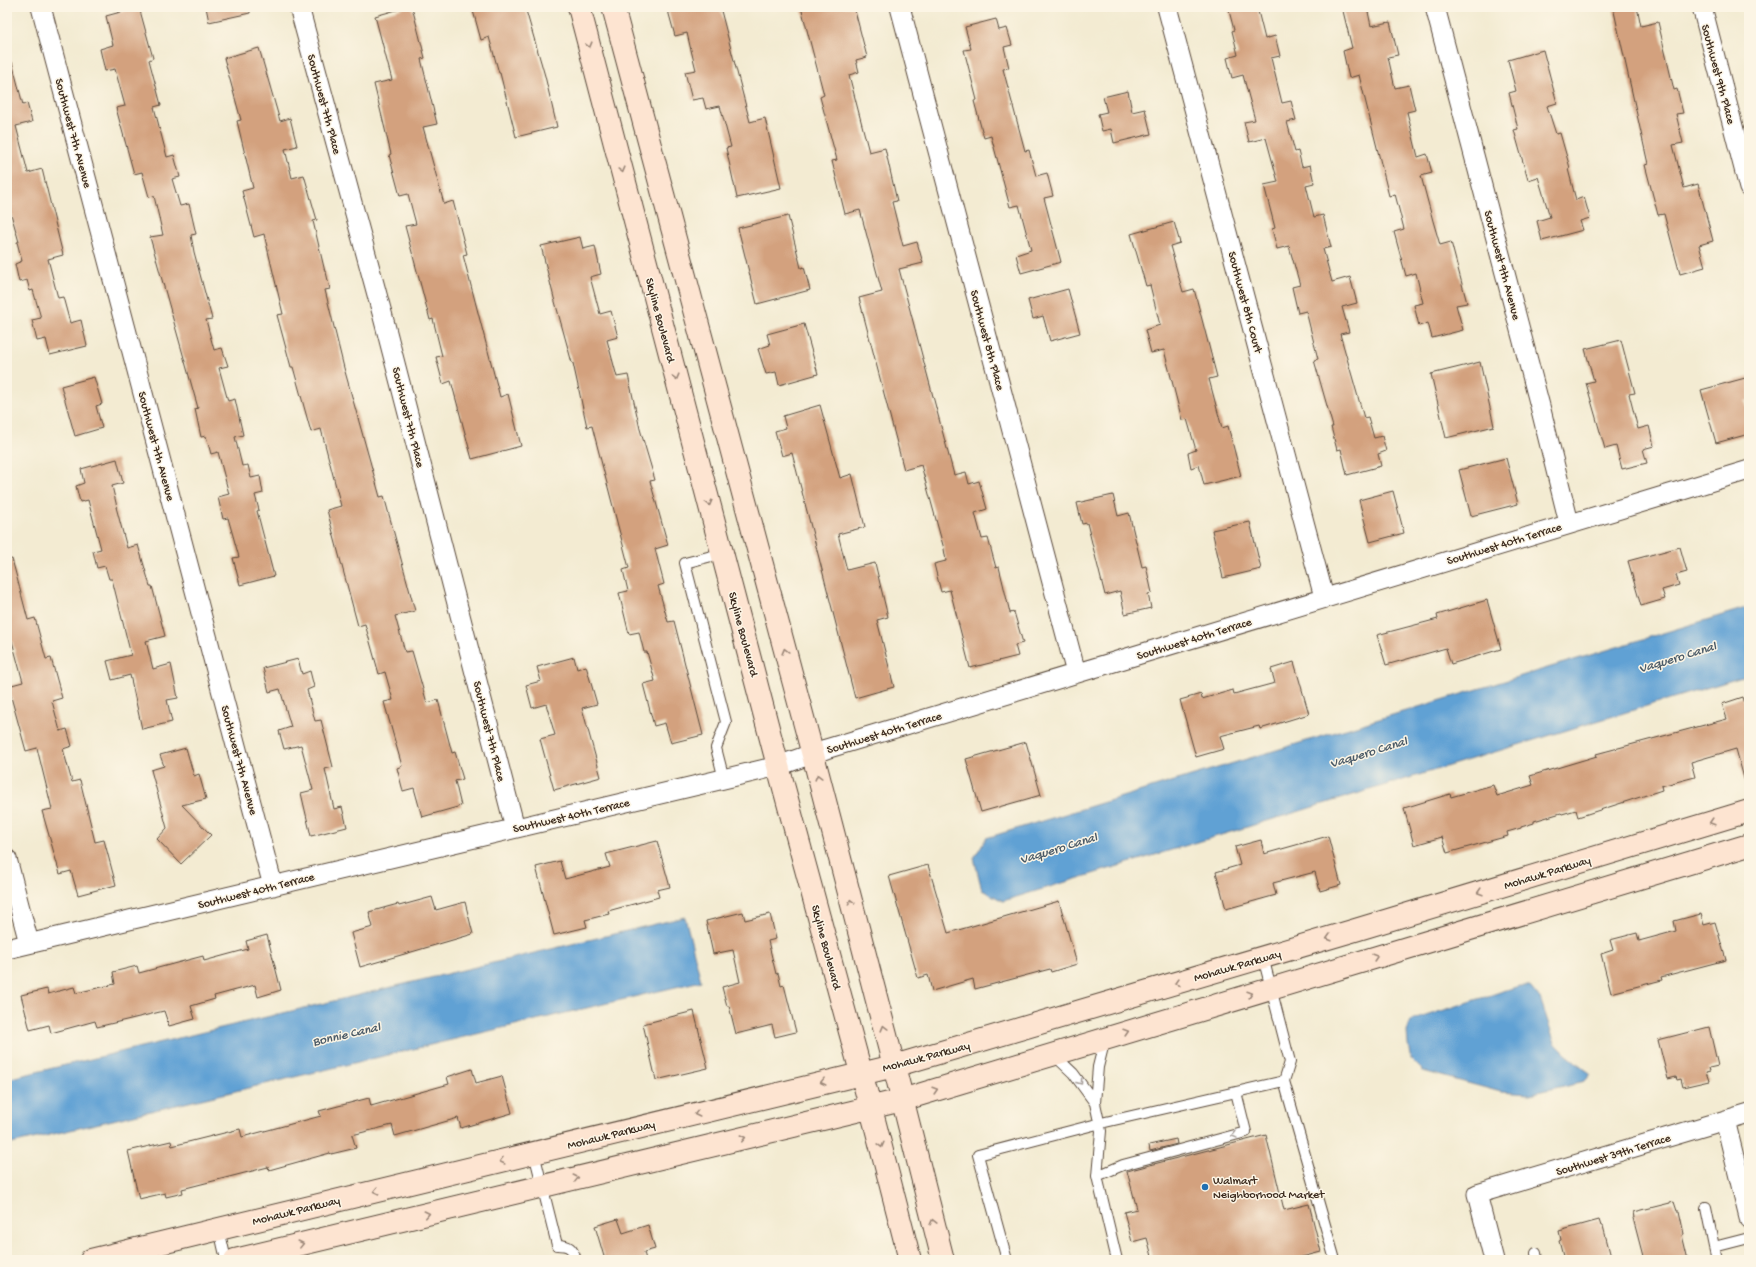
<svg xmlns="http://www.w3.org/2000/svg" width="1756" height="1267" font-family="'Gochi Hand',sans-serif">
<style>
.water{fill:#61a1d4;stroke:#4e6679}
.building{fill:#d3a17e}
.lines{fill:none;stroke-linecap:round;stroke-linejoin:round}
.lane-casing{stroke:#574739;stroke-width:12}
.street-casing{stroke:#574739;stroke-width:21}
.secondary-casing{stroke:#574739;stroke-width:24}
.lane{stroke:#fff;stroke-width:10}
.street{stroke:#fff;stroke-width:19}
.secondary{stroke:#fde4d1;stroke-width:22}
.oneway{stroke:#9c8778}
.oneway2{stroke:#a79f9a}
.poi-dot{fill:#1f6fb2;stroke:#fcf5e5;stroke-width:1.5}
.labels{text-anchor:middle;stroke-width:3;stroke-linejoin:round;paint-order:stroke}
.street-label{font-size:12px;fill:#3b2a1e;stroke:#fcf5e5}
.poi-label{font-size:12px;fill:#3b2a1e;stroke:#fcf5e5;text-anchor:start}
.water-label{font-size:13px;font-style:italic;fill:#4a5a67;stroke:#fcf5e5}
</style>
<rect width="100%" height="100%" fill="#fcf5e5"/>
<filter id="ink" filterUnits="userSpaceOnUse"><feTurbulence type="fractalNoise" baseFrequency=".025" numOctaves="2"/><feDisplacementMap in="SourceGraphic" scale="8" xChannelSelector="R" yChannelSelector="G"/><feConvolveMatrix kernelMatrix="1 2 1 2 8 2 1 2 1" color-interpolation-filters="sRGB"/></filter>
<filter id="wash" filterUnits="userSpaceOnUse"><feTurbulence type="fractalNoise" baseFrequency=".012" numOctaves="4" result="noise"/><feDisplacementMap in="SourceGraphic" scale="16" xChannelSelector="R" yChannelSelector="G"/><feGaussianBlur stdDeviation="0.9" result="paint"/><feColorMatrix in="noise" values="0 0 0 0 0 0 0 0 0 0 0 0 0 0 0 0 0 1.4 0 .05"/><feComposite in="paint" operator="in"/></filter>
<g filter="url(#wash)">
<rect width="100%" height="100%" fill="#f3ebd2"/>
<path class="water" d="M 1749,607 L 1749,675 L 1003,901 L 982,890 L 974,858 L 986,838 Z
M 685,917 L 701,981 L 7,1145 L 7,1079 Z
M 1519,986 L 1530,986 L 1540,998 L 1555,1043 L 1567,1055 L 1591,1074 L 1585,1081 L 1529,1094 L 1501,1092 L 1423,1071 L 1411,1059 L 1408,1045 L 1407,1032 L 1410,1021 Z"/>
<g id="blocks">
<path class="building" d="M 139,7 L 153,58 L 149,60 L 161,105 L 154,107 L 167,157 L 174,155 L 180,177 L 172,179 L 180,206 L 189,204 L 196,234 L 191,235 L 194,252 L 212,319 L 206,320 L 214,350 L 222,348 L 228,366 L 219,368 L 228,401 L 235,399 L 243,435 L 235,437 L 242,466 L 248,465 L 251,478 L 260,476 L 263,493 L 255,495 L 259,510 L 257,511 L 274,576 L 240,585 L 233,558 L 239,557 L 228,518 L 223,519 L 218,497 L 229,494 L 218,452 L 211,454 L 206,436 L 201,437 L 195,409 L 198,408 L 150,237 L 163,235 L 154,196 L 149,197 L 142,172 L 134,174 L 116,108 L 125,106 L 115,69 L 105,71 L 100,49 L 113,45 L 106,16 Z
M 206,7 L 250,7 L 250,13 L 209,22 Z
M 407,7 L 412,7 L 425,58 L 421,59 L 437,124 L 423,127 L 444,204 L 453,201 L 467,254 L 463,255 L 500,397 L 508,394 L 521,446 L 472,459 L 451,381 L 443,384 L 436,357 L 442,356 L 433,319 L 430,320 L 405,226 L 416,224 L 408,194 L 400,196 L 389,155 L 391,154 L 374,84 L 392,80 L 375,16 Z
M 472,7 L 525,7 L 545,76 L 557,127 L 516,137 L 500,73 L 499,73 L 489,37 L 481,40 Z
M 667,7 L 720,7 L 750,122 L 765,118 L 781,188 L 737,198 L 726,148 L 731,147 L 720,106 L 706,109 L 703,98 L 692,100 L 685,72 L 696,70 L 690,46 L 687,33 L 675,36 Z
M 801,7 L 854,7 L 867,57 L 856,60 L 859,72 L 849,75 L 869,152 L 885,148 L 897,201 L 892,202 L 903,246 L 917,242 L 923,263 L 899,269 L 954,475 L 966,472 L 969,484 L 979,481 L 987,509 L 975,513 L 982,539 L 988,538 L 996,568 L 999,567 L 1010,613 L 1014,612 L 1023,643 L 1015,645 L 1018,656 L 970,668 L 950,590 L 941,592 L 934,564 L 946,561 L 944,549 L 921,465 L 904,470 L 859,298 L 882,292 L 860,210 L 845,214 L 832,161 L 837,160 L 820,97 L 824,95 Z
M 1228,7 L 1257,7 L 1265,39 L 1275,36 L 1280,56 L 1271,58 L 1282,103 L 1291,101 L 1296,120 L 1287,122 L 1295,152 L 1298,151 L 1302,167 L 1310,165 L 1314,183 L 1306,185 L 1314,217 L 1323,215 L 1331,247 L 1323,249 L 1332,282 L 1350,277 L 1357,303 L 1342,307 L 1349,332 L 1340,334 L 1364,418 L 1368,417 L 1374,438 L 1382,436 L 1386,451 L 1378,454 L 1381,466 L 1347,475 L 1341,449 L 1337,450 L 1331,427 L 1333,427 L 1314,360 L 1318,359 L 1306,311 L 1298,313 L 1292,287 L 1300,285 L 1289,246 L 1277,249 L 1272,229 L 1275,228 L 1264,185 L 1278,182 L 1266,138 L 1249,142 L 1244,122 L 1255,120 L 1243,75 L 1232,78 L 1227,58 L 1238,55 L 1232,31 L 1234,30 Z
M 1342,7 L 1367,7 L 1371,26 L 1390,22 L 1398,55 L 1388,57 L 1395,88 L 1409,85 L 1415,110 L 1407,112 L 1418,157 L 1427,154 L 1432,173 L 1421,176 L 1433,221 L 1440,245 L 1451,242 L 1467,303 L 1456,305 L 1463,330 L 1432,338 L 1428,323 L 1419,326 L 1414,305 L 1423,303 L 1416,273 L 1406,276 L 1394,232 L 1404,229 L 1395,194 L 1389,196 L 1359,75 L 1349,78 L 1343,51 L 1352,48 Z
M 1613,7 L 1637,7 L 1641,26 L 1658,22 L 1674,90 L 1677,89 L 1683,113 L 1676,114 L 1683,143 L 1673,145 L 1684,188 L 1698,184 L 1713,241 L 1699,245 L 1705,267 L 1680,274 L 1664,214 L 1658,215 L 1645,165 L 1648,164 Z
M 996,19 L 999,30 L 1007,28 L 1012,45 L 1004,47 L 1009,68 L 1003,69 L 1025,151 L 1029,150 L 1036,176 L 1047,173 L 1053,196 L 1044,198 L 1061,262 L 1021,273 L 1016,255 L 1031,250 L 1019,205 L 1010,207 L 991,136 L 984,138 L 974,101 L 977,100 L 964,50 L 971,49 L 965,27 Z
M 259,48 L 280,121 L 290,118 L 297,146 L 285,149 L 292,178 L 304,175 L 317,220 L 313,221 L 325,272 L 326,272 L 330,289 L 325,290 L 344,368 L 380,497 L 384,496 L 415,611 L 395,616 L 405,652 L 412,651 L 427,703 L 438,700 L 452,753 L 455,752 L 463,779 L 455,781 L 461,806 L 422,817 L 414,788 L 403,791 L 397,768 L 402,766 L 384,702 L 393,700 L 385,672 L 379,674 L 365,624 L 358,626 L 327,510 L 341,506 L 321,429 L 311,432 L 293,367 L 291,367 L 277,315 L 283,314 L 264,234 L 254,237 L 242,191 L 253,188 L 237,121 L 241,120 L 224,58 Z
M 1543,50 L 1557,103 L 1547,106 L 1556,134 L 1560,133 L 1570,168 L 1568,169 L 1576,200 L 1584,197 L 1590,218 L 1580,221 L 1583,230 L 1542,241 L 1537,221 L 1550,217 L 1538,177 L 1528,180 L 1514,130 L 1518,129 L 1509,93 L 1516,91 L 1508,60 Z
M 7,62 L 12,62 L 23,105 L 27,103 L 32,122 L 16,126 L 28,173 L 42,169 L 63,255 L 48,259 L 58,298 L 63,297 L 70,323 L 81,320 L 87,346 L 50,355 L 46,339 L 37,341 L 32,320 L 41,318 L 33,290 L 30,291 L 27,280 L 19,282 L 15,264 L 22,261 L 17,242 L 19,242 L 11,214 L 7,215 Z
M 1128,91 L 1132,112 L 1145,109 L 1151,134 L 1114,143 L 1111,129 L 1102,131 L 1098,114 L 1107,112 L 1103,97 Z
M 788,216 L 801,268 L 804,267 L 810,290 L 757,304 L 738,228 Z
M 1174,222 L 1180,243 L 1170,246 L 1183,292 L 1194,289 L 1217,377 L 1209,379 L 1222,428 L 1228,426 L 1241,476 L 1204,485 L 1199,465 L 1191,468 L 1188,453 L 1196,450 L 1187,419 L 1182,420 L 1164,350 L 1151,353 L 1145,330 L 1160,325 L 1150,285 L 1146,286 L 1131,234 Z
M 580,237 L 583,249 L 595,246 L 601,274 L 590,277 L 600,314 L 611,311 L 618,337 L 607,340 L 617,377 L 628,375 L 640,429 L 655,480 L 650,481 L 668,545 L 655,549 L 664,584 L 658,586 L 668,622 L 674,621 L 703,735 L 671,743 L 665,723 L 654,726 L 643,684 L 655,681 L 647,652 L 644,652 L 639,632 L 629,634 L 619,593 L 628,591 L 623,570 L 629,568 L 592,426 L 587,427 L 573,363 L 572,363 L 554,298 L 541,246 Z
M 1068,289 L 1080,333 L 1050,341 L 1043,316 L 1033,319 L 1028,300 Z
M 804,324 L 818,374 L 779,385 L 776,372 L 766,374 L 758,349 L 770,345 L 767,334 Z
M 1621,340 L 1635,393 L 1629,394 L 1638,429 L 1649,426 L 1654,446 L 1643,449 L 1647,463 L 1622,469 L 1616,446 L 1605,449 L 1586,383 L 1594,381 L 1585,349 Z
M 1480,362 L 1494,426 L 1446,438 L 1431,374 Z
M 94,377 L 102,404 L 96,406 L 102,428 L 75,436 L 61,386 Z
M 1749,377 L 1749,400 L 1745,401 L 1749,414 L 1749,434 L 1716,443 L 1701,390 Z
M 820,405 L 840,478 L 852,474 L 865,527 L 838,534 L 847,570 L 875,563 L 888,617 L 877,620 L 894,687 L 855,698 L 792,453 L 782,456 L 775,431 L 786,428 L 783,416 Z
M 1506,458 L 1518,504 L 1471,516 L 1459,470 Z
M 117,459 L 123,483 L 112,486 L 117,507 L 116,507 L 127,548 L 138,545 L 150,586 L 152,586 L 165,636 L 146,641 L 153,669 L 171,664 L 178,698 L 167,700 L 172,722 L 142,729 L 130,675 L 112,680 L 107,661 L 131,655 L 112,579 L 109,579 L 105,566 L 97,568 L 93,551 L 101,549 L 88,500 L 80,502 L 76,486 L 84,483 L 81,469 Z
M 1393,491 L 1404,533 L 1370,542 L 1359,500 Z
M 1113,495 L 1118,516 L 1129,513 L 1142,567 L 1146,566 L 1152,593 L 1148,594 L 1151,608 L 1125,614 L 1120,591 L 1105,595 L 1087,523 L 1082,524 L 1077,503 Z
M 1250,522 L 1261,569 L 1223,578 L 1212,530 Z
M 1680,547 L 1687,572 L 1676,575 L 1679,585 L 1662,590 L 1665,599 L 1641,606 L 1628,561 Z
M 12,559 L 28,620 L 35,618 L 46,659 L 51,658 L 62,698 L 52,701 L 60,731 L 67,729 L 72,746 L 63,749 L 72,782 L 80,780 L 95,842 L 104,840 L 116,885 L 78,895 L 71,871 L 60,874 L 42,811 L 52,809 L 37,748 L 26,751 L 8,686 L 23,682 L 12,641 L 7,642 L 7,560 Z
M 1487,600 L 1501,649 L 1451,664 L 1446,648 L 1386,665 L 1377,635 L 1438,619 L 1437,615 Z
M 574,657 L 577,669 L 586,666 L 597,704 L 582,708 L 601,777 L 554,790 L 540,739 L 555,735 L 546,704 L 532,708 L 526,685 L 541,681 L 537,667 Z
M 298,659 L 302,674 L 310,671 L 314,687 L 307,690 L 315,721 L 321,720 L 333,767 L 325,769 L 334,809 L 342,807 L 347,827 L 311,836 L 301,793 L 313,790 L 301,745 L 284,749 L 279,731 L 291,727 L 280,689 L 269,692 L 263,668 Z
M 1294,662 L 1309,714 L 1260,729 L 1259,726 L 1220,736 L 1224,749 L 1196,757 L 1180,700 L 1201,694 L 1202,699 L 1233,690 L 1234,694 L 1275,683 L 1271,669 Z
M 1743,697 L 1749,718 L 1749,781 L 1745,782 L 1736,749 L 1691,762 L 1695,777 L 1661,786 L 1662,790 L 1578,817 L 1576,810 L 1562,814 L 1561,813 L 1534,821 L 1534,823 L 1521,827 L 1521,828 L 1507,832 L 1508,836 L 1447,853 L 1442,837 L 1414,845 L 1404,808 L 1450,794 L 1451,797 L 1493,785 L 1497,796 L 1533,785 L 1530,776 L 1597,756 L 1596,754 L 1727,719 L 1722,704 Z
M 1026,742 L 1041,795 L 981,812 L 966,759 Z
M 186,748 L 194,776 L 199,774 L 206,799 L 182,805 L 211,835 L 181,864 L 157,839 L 167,828 L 151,770 L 164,766 L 160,755 Z
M 1328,836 L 1341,885 L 1320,891 L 1315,872 L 1273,883 L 1276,895 L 1226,909 L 1216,872 L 1240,865 L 1235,847 L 1261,840 L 1264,854 Z
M 657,841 L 670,887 L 657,890 L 659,897 L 608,911 L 609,914 L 585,920 L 587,927 L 554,935 L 536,867 L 560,861 L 565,879 L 610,867 L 606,854 Z
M 928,865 L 948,933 L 1059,901 L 1077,964 L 1051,972 L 1050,969 L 975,989 L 973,979 L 932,991 L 928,975 L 918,978 L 889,876 Z
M 432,897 L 436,910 L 465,902 L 473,934 L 360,967 L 351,933 L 373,927 L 369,912 L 398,904 L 399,906 Z
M 743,912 L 745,920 L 770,914 L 776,939 L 768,941 L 776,974 L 778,973 L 781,986 L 784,985 L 796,1032 L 775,1037 L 772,1025 L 736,1034 L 729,1006 L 727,1006 L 722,987 L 740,982 L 733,950 L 713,954 L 706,921 Z
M 1701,914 L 1704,925 L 1715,922 L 1726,960 L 1661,977 L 1662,980 L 1611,993 L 1601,954 L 1613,950 L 1610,940 L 1637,933 L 1639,941 L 1676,931 L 1674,921 Z
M 267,935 L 281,990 L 258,997 L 255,985 L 214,996 L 215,999 L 191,1006 L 195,1019 L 169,1026 L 164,1011 L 97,1027 L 95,1021 L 51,1033 L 49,1025 L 30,1030 L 21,995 L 47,989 L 48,994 L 74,987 L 76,993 L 115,984 L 113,972 L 137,966 L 139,973 L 203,956 L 204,961 L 248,949 L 246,941 Z
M 694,1011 L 708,1068 L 656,1080 L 643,1024 Z
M 1709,1027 L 1718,1066 L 1709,1068 L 1710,1071 L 1706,1072 L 1709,1081 L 1683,1087 L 1681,1079 L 1677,1080 L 1676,1077 L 1668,1079 L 1658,1040 Z
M 472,1069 L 476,1083 L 502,1076 L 512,1113 L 461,1128 L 458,1118 L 395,1136 L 392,1125 L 352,1135 L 356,1148 L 331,1154 L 330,1153 L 269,1170 L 268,1167 L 182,1189 L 183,1193 L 166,1197 L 165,1193 L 139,1199 L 128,1151 L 171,1141 L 172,1146 L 240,1129 L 242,1137 L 321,1116 L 319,1111 L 369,1098 L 371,1106 L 449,1084 L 447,1077 Z
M 1266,1135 L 1284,1210 L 1309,1204 L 1321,1252 L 1298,1258 L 1298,1260 L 1153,1260 L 1147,1238 L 1132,1242 L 1124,1212 L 1137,1209 L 1127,1171 Z
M 1176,1139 L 1177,1144 L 1150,1151 L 1149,1145 Z
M 1674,1202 L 1677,1211 L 1679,1211 L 1684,1234 L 1682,1235 L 1688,1260 L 1644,1260 L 1633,1218 L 1635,1218 L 1634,1212 Z
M 618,1219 L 623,1233 L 648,1225 L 655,1249 L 644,1252 L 646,1260 L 605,1260 L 595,1226 Z
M 1599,1220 L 1601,1226 L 1603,1226 L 1611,1257 L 1608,1258 L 1609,1260 L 1564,1260 L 1559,1241 L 1561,1240 L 1559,1231 Z"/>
</g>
</g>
<g filter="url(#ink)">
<use href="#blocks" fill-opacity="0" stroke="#574739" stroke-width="1"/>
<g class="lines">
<g class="lane-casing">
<path id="lane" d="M 723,553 L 685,563 L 726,722 L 716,748 L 724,779
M 1263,957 L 1290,1062 L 1284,1081
M 1053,1054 L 1073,1073 L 1095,1103 L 1098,1067 L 1105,1039
M 1095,1103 L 1101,1131 L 1097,1176 L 1117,1260
M 534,1153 L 557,1245 C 569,1245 573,1248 576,1260
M 1097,1176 L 1123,1165 L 1246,1132 L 1236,1092
M 1706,1208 L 1714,1247
M 219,1229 L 226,1260
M 1536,1253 L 1537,1260
M 1007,1260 L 978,1155 L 1101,1123 L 1284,1081 L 1335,1260
M 1717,1260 L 1714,1247 L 1749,1238"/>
</g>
<g class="street-casing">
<path id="street" d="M 41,7 L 273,886
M 299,7 L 382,313 L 515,828
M 900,7 L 1076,673
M 1167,7 L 1324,597
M 1435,7 L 1540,406 L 1569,523
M 1702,7 L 1749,188
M 7,859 L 29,943
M 7,949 L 778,766 L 826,749 L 1749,470
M 1725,1120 L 1749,1218
M 1494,1260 L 1477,1194 L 1749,1113"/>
</g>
<g class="secondary-casing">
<path id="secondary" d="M 579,7 L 778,766 L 875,1124 L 910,1260
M 613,7 L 813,755 L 894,1066 L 943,1260
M 91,1260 L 894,1066 L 1352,931 L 1749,811
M 235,1260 L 902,1100 L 1749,845"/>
</g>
<use href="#lane" class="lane"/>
<use href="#street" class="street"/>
<use href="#secondary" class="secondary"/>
</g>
<defs><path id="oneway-chevron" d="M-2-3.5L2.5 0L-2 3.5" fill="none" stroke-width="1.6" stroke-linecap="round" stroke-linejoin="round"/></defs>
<g class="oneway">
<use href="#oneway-chevron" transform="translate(589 45) rotate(75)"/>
<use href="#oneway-chevron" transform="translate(622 170) rotate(75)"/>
<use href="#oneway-chevron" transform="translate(676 377) rotate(75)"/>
<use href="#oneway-chevron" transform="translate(709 503) rotate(75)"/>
<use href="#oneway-chevron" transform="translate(785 651) rotate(-105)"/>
<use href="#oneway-chevron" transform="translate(818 777) rotate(-105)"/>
<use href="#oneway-chevron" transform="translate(1712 822) rotate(163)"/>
<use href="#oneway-chevron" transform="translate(1480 892) rotate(163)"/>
<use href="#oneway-chevron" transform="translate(851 902) rotate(-105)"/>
<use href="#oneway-chevron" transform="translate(1329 938) rotate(164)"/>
<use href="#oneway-chevron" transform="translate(1375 957) rotate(-17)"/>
<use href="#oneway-chevron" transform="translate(1177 983) rotate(164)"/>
<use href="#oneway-chevron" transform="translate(1250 994) rotate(-17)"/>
<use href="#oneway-chevron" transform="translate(884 1028) rotate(-105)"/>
<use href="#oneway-chevron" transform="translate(1126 1032) rotate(-17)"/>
<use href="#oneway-chevron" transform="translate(823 1082) rotate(166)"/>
<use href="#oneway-chevron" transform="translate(935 1090) rotate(-17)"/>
<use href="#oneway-chevron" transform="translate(697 1114) rotate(166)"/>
<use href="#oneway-chevron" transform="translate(743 1138) rotate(-13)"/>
<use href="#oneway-chevron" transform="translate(881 1145) rotate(76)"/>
<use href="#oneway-chevron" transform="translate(502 1161) rotate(166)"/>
<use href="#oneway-chevron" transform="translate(576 1178) rotate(-14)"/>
<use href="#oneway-chevron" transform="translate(376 1191) rotate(166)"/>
<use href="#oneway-chevron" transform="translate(427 1214) rotate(-13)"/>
<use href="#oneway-chevron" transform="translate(933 1222) rotate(-104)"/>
<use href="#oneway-chevron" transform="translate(301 1244) rotate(-14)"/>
</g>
<g class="oneway2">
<use href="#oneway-chevron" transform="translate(1080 1082) rotate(54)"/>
<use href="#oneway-chevron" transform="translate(1234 1135) rotate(165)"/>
</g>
</g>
<circle class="poi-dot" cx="1205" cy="1187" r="4"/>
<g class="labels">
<g class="street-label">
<text transform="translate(1719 74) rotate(75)" y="4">Southwest 9th Place</text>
<text transform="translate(325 104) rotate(75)" y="4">Southwest 7th Place</text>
<text transform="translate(74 133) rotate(75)" y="4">Southwest 7th Avenue</text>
<text transform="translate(1503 265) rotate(75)" y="4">Southwest 9th Avenue</text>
<text transform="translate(1246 302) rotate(75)" y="4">Southwest 8th Court</text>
<text transform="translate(661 320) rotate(75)" y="4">Skyline Boulevard</text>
<text transform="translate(988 340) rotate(75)" y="4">Southwest 8th Place</text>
<text transform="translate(409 417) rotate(76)" y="4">Southwest 7th Place</text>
<text transform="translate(157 446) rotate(75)" y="4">Southwest 7th Avenue</text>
<text transform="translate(1504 543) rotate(-17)" y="4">Southwest 40th Terrace</text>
<text transform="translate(744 634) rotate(75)" y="4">Skyline Boulevard</text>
<text transform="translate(1194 638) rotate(-17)" y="4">Southwest 40th Terrace</text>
<text transform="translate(490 731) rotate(76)" y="4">Southwest 7th Place</text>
<text transform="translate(884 732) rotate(-17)" y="4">Southwest 40th Terrace</text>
<text transform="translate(240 760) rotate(75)" y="4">Southwest 7th Avenue</text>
<text transform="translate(571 815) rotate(-13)" y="4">Southwest 40th Terrace</text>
<text transform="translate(1547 872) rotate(-17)" y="4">Mohawk Parkway</text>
<text transform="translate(256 890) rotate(-14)" y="4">Southwest 40th Terrace</text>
<text transform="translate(827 947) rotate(75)" y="4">Skyline Boulevard</text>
<text transform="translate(1237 965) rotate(-16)" y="4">Mohawk Parkway</text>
<text transform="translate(926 1056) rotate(-15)" y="4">Mohawk Parkway</text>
<text transform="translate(611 1134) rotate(-14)" y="4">Mohawk Parkway</text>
<text transform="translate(1613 1154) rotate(-17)" y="4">Southwest 39th Terrace</text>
<text transform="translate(296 1210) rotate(-14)" y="4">Mohawk Parkway</text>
</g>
<g class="poi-label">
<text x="1213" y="1184">Walmart<tspan x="1213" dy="14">Neighborhood Market</tspan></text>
</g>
<g class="water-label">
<text transform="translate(1677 656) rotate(-17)" y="5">Vaquero Canal</text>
<text transform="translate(1368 751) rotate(-17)" y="5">Vaquero Canal</text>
<text transform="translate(1058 847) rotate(-17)" y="5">Vaquero Canal</text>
<text transform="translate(346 1033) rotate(-13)" y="5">Bonnie Canal</text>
</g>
</g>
<rect width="1756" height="1267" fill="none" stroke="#fcf5e5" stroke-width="24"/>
</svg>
